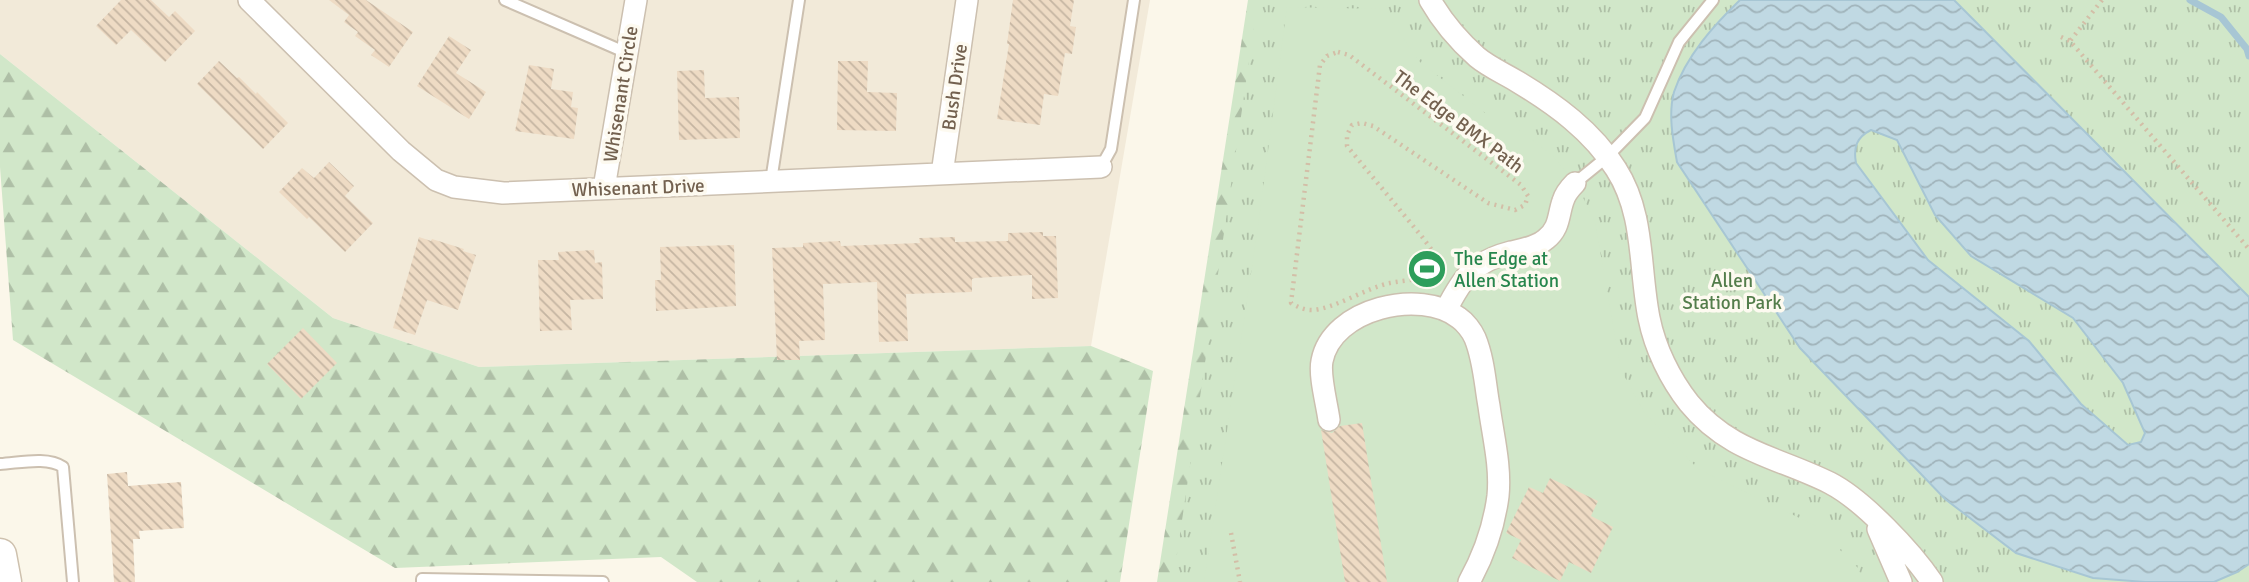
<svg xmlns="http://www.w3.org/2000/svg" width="2249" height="582" font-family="Signika,sans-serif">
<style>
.residential{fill:#f2ead9}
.forest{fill:url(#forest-firs)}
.park{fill:url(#park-tufts)}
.garden{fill:#d1e7c9}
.water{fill:url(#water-waves);stroke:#a7c6d4;stroke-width:2;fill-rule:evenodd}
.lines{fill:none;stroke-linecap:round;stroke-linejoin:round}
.stream{stroke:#a7c6d4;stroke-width:7}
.building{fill:url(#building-back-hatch)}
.lane-casing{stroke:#ccc0b0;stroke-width:14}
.street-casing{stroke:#ccc0b0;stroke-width:24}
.secondary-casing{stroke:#cec1ae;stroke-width:35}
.path{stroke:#d3bea7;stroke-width:4.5;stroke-dasharray:2 5;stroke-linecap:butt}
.lane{stroke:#fff;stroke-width:10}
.street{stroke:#fff;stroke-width:21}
.secondary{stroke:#fff;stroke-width:32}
.labels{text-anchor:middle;stroke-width:7;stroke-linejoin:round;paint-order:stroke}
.street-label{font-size:19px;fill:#73614f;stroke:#fdfaf0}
.leisure-label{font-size:19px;fill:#27864d;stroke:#fdfaf0;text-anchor:start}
.park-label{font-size:19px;fill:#537d4b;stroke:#fdfaf0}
</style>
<defs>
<pattern id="forest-firs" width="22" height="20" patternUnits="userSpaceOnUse" patternTransform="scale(1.75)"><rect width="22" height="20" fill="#d1e7c9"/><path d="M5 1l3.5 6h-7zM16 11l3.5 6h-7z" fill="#aebfa6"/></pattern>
<pattern id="park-tufts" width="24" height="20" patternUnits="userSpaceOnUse" patternTransform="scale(1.75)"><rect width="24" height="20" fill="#d1e7c9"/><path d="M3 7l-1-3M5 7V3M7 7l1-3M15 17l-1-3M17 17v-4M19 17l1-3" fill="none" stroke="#aebfa6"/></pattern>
<pattern id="water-waves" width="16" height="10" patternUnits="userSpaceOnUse" patternTransform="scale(1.75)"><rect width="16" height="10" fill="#c0d9e3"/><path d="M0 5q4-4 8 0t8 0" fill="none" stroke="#a0b3ba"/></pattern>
<pattern id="building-back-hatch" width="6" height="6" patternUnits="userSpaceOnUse" patternTransform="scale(1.75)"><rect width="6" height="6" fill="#eedbc4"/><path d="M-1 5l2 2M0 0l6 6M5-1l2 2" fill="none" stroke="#c5b5a2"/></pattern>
</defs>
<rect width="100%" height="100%" fill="#fbf7ea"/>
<path class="residential" d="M 0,0 L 1150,0 L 1091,346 L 479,367 L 333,318 L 0,54 Z"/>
<path class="forest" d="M 1248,0 L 1288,0 L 1204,582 L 1157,582 Z
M 0,54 L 333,318 L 479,367 L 1091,346 L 1153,371 L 1120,582 L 697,582 L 661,557 L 395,568 L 13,340 L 0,167 Z"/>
<path class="park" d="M 1258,0 L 2249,0 L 2249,582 L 1173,582 Z"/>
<path class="garden" d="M 1287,7 L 1383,9 L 1420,62 L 1485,113 L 1519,130 L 1552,155 L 1577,185 L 1595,222 L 1621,370 L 1644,412 L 1698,469 L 1816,526 L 1858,568 L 1863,582 L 1204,582 L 1257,234 Z"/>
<path class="water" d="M 1740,0 L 1954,0 L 2249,297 L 2249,564 L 2237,572 L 2214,582 L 2145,582 L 2093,578 L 2016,553 L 1945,499 L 1800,348 L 1677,162 C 1673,140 1668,114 1674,92 C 1686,56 1714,25 1740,0 ZM 1871,130 L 1897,140 L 1935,215 L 1971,256 L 2073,318 L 2123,383 L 2145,433 L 2141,442 L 2128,445 L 2081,404 L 2029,341 L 1928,260 L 1856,163 C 1853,147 1857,137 1871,130 Z"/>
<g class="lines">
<path class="stream" d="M 2190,0 L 2221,17 L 2247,49 L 2249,56"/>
</g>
<path class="building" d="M 121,0 L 151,0 L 169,17 L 175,11 L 195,31 L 165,62 L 131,30 L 116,45 L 96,26 Z
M 329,0 L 366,0 L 413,32 L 389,67 L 371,55 L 375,50 L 355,36 L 358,32 L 344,22 L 349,15 Z
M 1013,0 L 1074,0 L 1070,26 L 1076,27 L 1072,54 L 1065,53 L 1058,96 L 1044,94 L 1040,125 L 997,119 L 1009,44 L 1007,44 Z
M 449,36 L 471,50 L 456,73 L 486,92 L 469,119 L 417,86 Z
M 219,61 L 237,78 L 239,77 L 256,94 L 257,92 L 288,123 L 263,149 L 197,84 Z
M 838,61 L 868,61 L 867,92 L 897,93 L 896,131 L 837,130 Z
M 529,65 L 554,69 L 551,89 L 573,92 L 571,107 L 578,108 L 574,139 L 515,131 Z
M 704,70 L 705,98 L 739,97 L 740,138 L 679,140 L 677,71 Z
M 329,162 L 354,186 L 345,196 L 373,223 L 345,252 L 309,217 L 307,219 L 279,192 L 302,168 L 314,178 Z
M 1043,232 L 1043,236 L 1056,236 L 1058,298 L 1032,299 L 1032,275 L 975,278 L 972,279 L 972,292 L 906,294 L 908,341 L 879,342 L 877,282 L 823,284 L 825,340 L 799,341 L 800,360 L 777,360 L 772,248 L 803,247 L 803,243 L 840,241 L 841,246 L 920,243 L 919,238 L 955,237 L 955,242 L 1008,241 L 1008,233 Z
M 419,237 L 431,241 L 432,239 L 464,249 L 463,251 L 476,255 L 458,310 L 427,300 L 415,335 L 393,328 Z
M 734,245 L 736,306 L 656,311 L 655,280 L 661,280 L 660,247 Z
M 594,250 L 595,263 L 602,262 L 603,299 L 570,300 L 572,330 L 540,331 L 538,260 L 559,260 L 558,252 Z
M 303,328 L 337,363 L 301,399 L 267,364 Z
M 1362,423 L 1387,582 L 1345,582 L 1321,430 L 1332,433 L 1340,426 Z
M 127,472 L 128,486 L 181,482 L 184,528 L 139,531 L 140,539 L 133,539 L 135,582 L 114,582 L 107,474 Z
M 1550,478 L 1598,501 L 1591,516 L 1613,527 L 1591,573 L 1569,562 L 1560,581 L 1512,558 L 1521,540 L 1506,533 L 1529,487 L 1543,493 Z"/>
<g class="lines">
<g class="lane-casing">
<path id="lane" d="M 505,0 L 627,53
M 1101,167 L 1111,149 L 1134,0
M 771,181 L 799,0
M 1575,183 L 1607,157 L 1645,118 L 1679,42 L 1713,0
M 0,464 C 19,463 47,456 63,467 L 73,582
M 422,582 L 422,579 L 603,582"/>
</g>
<g class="street-casing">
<path id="street" d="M 249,0 L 401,151 L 436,180 L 454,187 L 503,193 L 1101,167
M 1430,0 C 1442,21 1459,41 1477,57 C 1489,67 1505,74 1518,82 C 1556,105 1592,131 1616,169 C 1645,214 1639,268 1649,318 C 1655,348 1670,379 1689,403 C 1729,452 1778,457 1830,483 C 1863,500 1911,551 1932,582
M 942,174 L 967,0
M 604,188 L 636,0
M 1446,310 C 1463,277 1473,262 1511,252 C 1524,249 1537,247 1546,239 C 1560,228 1558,215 1563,201 C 1565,194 1570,188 1575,183
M 1329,420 C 1327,404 1319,376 1322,361 C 1332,308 1421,288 1459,318 C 1465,322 1472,331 1475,338 C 1484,360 1485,384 1489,406 C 1493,436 1501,466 1498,496 C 1494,527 1484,555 1469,582
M 1878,529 L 1901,582"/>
</g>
<g class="secondary-casing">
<path id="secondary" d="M 0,555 L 5,582"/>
</g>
<path class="path" d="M 2102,0 L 2070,41 L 2249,249
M 2061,37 L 2070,41
M 1338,52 L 1349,55 L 1521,185 L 1528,196 L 1525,205 L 1515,210 L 1488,203 L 1373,126 L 1362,123 L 1352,125 L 1347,135 L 1347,146 L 1423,238 L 1445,268 L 1439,276 C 1423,279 1406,280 1390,283 C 1366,288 1334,309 1312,310 C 1304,310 1298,307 1291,303 L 1320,65 L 1327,56 Z
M 1231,533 L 1240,582"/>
<use href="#lane" class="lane"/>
<use href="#street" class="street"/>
<use href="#secondary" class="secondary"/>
</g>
<defs>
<g id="stadium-disc" transform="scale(2.0125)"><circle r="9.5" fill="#2e9e5b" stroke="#fdfaf0"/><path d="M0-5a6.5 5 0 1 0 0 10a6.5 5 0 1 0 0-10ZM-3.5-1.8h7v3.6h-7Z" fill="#fff"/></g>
</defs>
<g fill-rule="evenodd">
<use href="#stadium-disc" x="1427" y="269"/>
</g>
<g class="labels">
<g class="street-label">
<text transform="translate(954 87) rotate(-82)" y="7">Bush Drive</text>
<text transform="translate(620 94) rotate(-81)" y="7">Whisenant Circle</text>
<text transform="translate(1459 121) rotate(37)" y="7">The Edge BMX Path</text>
<text transform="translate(638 187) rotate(-2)" y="7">Whisenant Drive</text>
</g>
<g class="leisure-label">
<text x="1454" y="265">The Edge at<tspan x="1454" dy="22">Allen Station</tspan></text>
</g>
<g class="park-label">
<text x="1732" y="287">Allen<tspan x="1732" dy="22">Station Park</tspan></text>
</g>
</g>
</svg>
